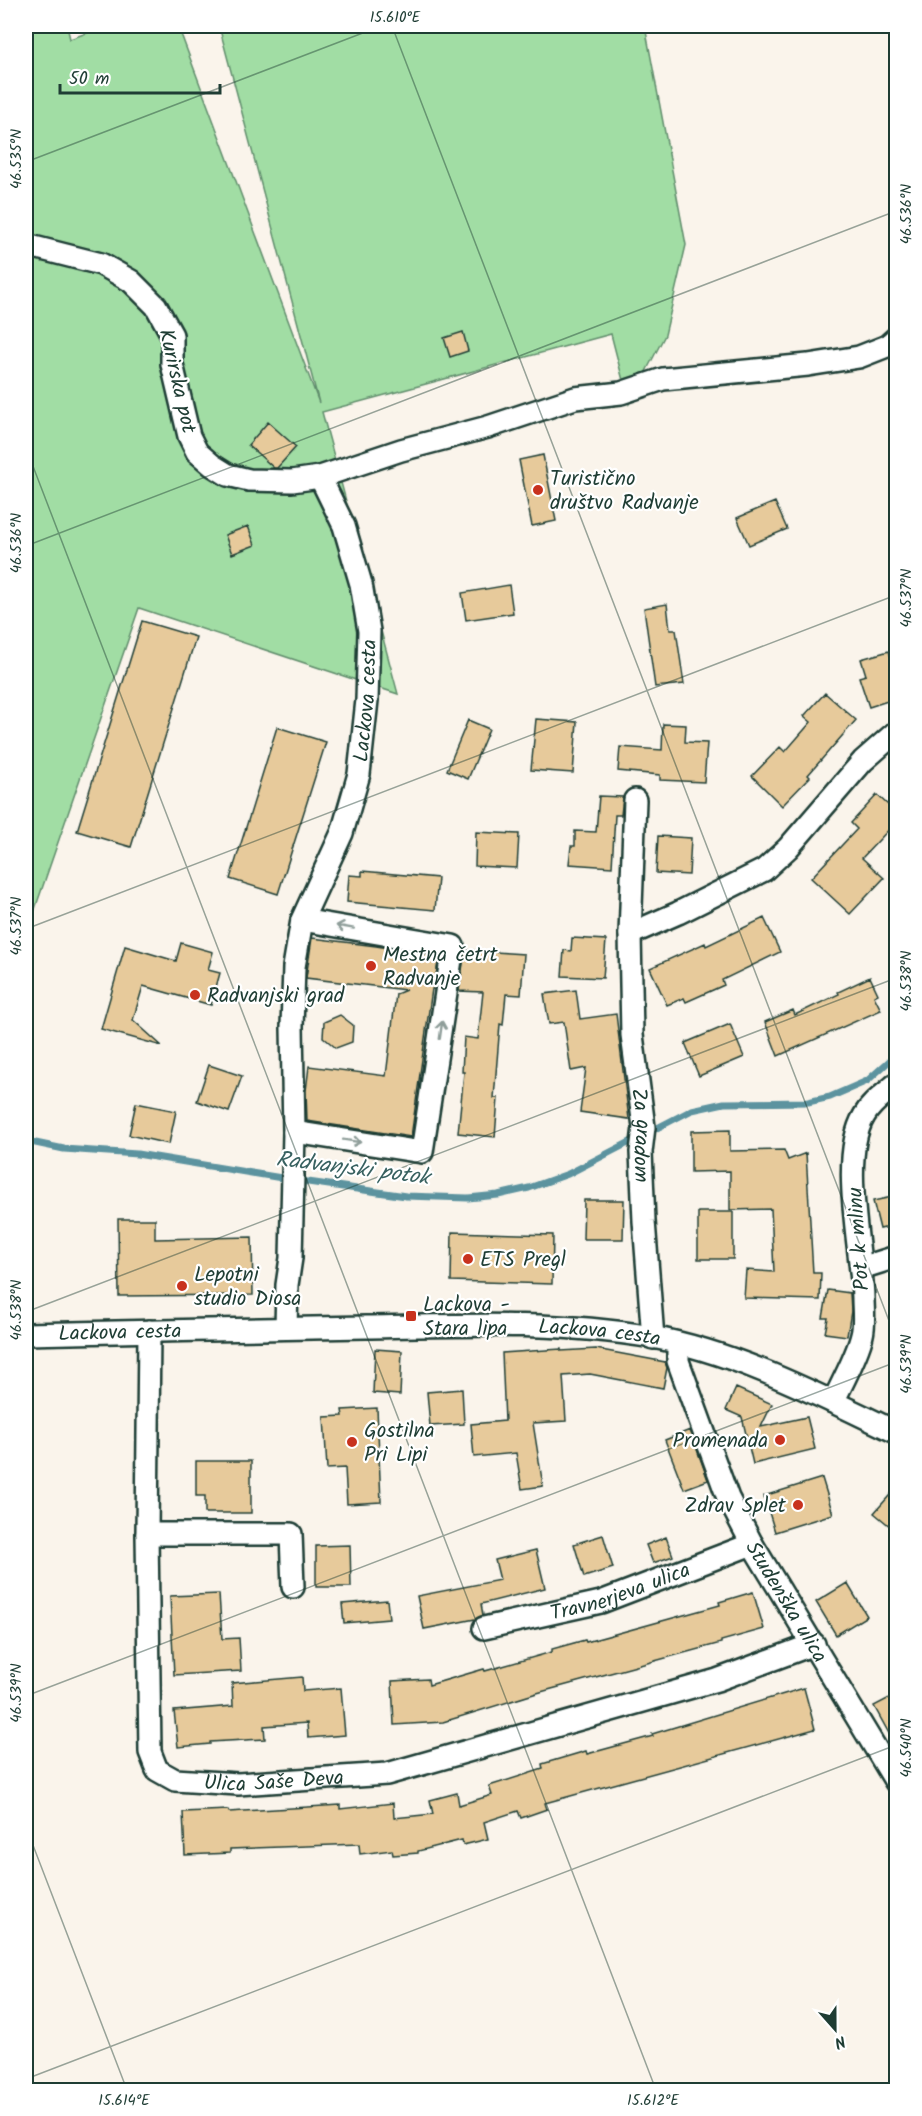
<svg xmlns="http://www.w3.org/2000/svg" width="922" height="2116" font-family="Kalam,sans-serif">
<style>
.green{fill:#a1dda4;stroke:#608d6c;stroke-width:1.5}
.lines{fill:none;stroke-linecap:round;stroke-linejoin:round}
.stream{stroke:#5c939f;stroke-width:7}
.building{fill:#e7ca9b;stroke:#1f3d34;stroke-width:1.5}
.minor-casing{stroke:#1f3d34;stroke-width:26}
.minor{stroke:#fff;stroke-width:21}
.oneway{stroke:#8f9e9a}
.ticks{fill:none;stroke:#1f3d34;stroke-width:1.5;stroke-opacity:0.45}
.poi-dot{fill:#c8321e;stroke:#fff;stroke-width:2}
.labels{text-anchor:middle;stroke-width:4.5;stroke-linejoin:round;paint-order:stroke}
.street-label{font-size:21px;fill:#1f3d34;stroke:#fff}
.poi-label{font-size:21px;fill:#1f3d34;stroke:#fff;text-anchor:start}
.water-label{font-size:22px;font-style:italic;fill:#386160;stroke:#fff}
.neatline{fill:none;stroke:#1f3d34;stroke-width:2}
.ticks-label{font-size:15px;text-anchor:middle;fill:#1f3d34}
</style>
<rect width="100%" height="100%" fill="#faf4eb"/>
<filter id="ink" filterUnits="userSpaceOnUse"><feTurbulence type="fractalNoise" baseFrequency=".0167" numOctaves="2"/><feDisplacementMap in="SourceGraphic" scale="12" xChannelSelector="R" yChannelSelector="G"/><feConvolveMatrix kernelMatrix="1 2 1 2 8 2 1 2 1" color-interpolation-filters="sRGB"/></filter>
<g filter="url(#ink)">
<path class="green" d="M 26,26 L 67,26 L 70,39 L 106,26 L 178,26 L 319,403 L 219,26 L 645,26 L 686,245 L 665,335 L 629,404 L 611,334 L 322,412 L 398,694 L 139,608 L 26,935 Z"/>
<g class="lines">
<path class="stream" d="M 26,1141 L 64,1149 L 137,1154 L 294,1180 L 406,1196 L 468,1198 L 498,1195 L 529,1188 L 568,1174 L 692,1110 L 724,1103 L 808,1102 L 830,1097 L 867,1081 L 896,1055"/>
</g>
<path class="building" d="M 463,332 L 468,351 L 450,357 L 444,338 Z
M 268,422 L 296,447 L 277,468 L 274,468 L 248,445 Z
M 543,455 L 556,521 L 532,526 L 519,460 Z
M 775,502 L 787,529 L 749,545 L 737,518 Z
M 248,526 L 255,545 L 232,554 L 225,535 Z
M 509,585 L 513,613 L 466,620 L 462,593 Z
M 667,604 L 670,630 L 676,630 L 684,684 L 655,687 L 644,608 Z
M 142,621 L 196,637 L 131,847 L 77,831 Z
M 889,651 L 897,677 L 897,698 L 869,707 L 859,677 L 866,675 L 861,659 Z
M 825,693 L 856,720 L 808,775 L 810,777 L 782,806 L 752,776 L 780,747 L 785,752 L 811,722 L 804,716 Z
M 536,719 L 577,722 L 573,773 L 531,770 Z
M 468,720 L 489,729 L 468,779 L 447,770 Z
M 663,724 L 686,725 L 685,742 L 707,743 L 704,782 L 660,780 L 660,775 L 618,771 L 620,747 L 662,750 Z
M 277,727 L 326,742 L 278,894 L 230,879 Z
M 877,795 L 897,813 L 897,821 L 862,858 L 884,878 L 850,914 L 811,878 L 857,829 L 851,823 Z
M 599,796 L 623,797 L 621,815 L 615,815 L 612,867 L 569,864 L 571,846 L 575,846 L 575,831 L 596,832 Z
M 476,832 L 519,834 L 517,868 L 475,866 Z
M 658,836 L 691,838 L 689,875 L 656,873 Z
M 362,871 L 438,878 L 435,910 L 347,902 L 349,875 L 362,876 Z
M 764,918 L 780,952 L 722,980 L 724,985 L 686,1002 L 684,998 L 667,1005 L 650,968 L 705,943 L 706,946 Z
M 312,938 L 376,946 L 439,956 L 434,989 L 432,989 L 411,1137 L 307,1121 L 306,1091 L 309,1066 L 386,1076 L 396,994 L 406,990 L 306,978 Z
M 572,938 L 606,940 L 603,978 L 562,976 L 564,950 L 571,951 Z
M 181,943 L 213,952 L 208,970 L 220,973 L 211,1005 L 143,986 L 133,1020 L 162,1046 L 101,1029 L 125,946 L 176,961 Z
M 465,950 L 524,954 L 521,995 L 506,994 L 503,1025 L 500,1024 L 494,1098 L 498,1098 L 495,1137 L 458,1133 L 464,1072 L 462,1072 L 464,1037 L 478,1039 L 483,992 L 459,991 Z
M 870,977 L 878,994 L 874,996 L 881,1010 L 778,1056 L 765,1022 L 793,1010 L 795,1015 L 839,994 L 838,992 Z
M 576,990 L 580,1019 L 616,1014 L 629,1119 L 580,1112 L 586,1068 L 571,1071 L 564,1022 L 549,1024 L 544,994 Z
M 340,1015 L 353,1025 L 352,1042 L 336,1048 L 323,1037 L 324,1022 Z
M 730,1024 L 744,1057 L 699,1076 L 685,1043 Z
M 209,1065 L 242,1076 L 229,1112 L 197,1101 Z
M 136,1103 L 176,1111 L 169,1144 L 129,1135 Z
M 730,1130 L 730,1151 L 784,1150 L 788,1160 L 806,1153 L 813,1273 L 821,1273 L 820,1300 L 744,1298 L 746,1270 L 774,1272 L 771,1209 L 730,1210 L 730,1171 L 691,1172 L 691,1131 Z
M 897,1196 L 897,1225 L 880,1229 L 873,1201 Z
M 584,1200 L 624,1200 L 623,1239 L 583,1239 Z
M 698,1212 L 733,1212 L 733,1259 L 698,1259 Z
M 118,1219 L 155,1219 L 155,1239 L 252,1237 L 253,1295 L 119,1296 Z
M 452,1232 L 553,1235 L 552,1284 L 451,1281 Z
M 828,1290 L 850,1293 L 851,1311 L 847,1336 L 825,1333 L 828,1318 L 823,1318 Z
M 375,1349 L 402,1351 L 400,1395 L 373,1393 Z
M 561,1349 L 561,1351 L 596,1349 L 665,1362 L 667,1368 L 663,1388 L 590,1374 L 563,1376 L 566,1421 L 533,1423 L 543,1486 L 522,1489 L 516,1453 L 474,1457 L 471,1424 L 505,1421 L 502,1353 Z
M 736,1388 L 772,1404 L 761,1427 L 807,1417 L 815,1449 L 753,1464 L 742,1417 L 726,1410 Z
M 462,1389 L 464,1424 L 430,1426 L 427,1392 Z
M 377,1408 L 381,1502 L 347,1504 L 345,1468 L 327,1469 L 324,1417 L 343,1416 L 342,1410 Z
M 690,1430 L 708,1480 L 684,1489 L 665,1440 Z
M 196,1461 L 251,1461 L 251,1513 L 205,1513 L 205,1496 L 196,1496 Z
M 822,1478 L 833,1514 L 775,1532 L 764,1496 Z
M 897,1487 L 897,1532 L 874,1513 Z
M 603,1535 L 613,1568 L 584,1577 L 574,1544 Z
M 666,1537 L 673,1556 L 653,1563 L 646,1545 Z
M 350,1545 L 351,1587 L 316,1587 L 316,1546 Z
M 536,1550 L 545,1588 L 481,1604 L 483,1615 L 475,1619 L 424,1629 L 417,1596 L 500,1580 L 495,1560 Z
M 847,1583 L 867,1616 L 836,1635 L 816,1602 Z
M 753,1592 L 764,1629 L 721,1641 L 721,1643 L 537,1693 L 443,1722 L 394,1725 L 392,1681 L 428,1679 L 429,1685 L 484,1669 L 485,1671 L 552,1652 L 552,1649 L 585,1640 L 586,1642 L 720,1605 L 719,1602 Z
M 219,1594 L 222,1639 L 239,1638 L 241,1671 L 174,1675 L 170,1596 Z
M 387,1600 L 389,1619 L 344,1623 L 342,1604 Z
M 302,1677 L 303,1691 L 341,1688 L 345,1735 L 308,1738 L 307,1723 L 264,1726 L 265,1739 L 210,1742 L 210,1744 L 178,1747 L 174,1711 L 233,1706 L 232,1683 Z
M 804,1688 L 815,1729 L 545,1803 L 547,1809 L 521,1818 L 518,1811 L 484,1822 L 488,1839 L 463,1845 L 462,1840 L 418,1851 L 418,1853 L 393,1855 L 392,1850 L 360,1854 L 359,1844 L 230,1849 L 230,1853 L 185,1855 L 183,1812 L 228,1810 L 229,1812 L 340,1805 L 340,1809 L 393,1803 L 394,1818 L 433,1814 L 430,1800 L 457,1793 L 459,1805 L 492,1795 L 489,1786 L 543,1769 L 542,1764 L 586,1751 L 587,1754 L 653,1736 L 652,1734 Z
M 897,1694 L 897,1748 L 874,1706 Z"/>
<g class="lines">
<g class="minor-casing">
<g id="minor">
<path d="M 26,245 L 101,264 L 131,281 L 156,306 L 172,335 L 172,364 L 189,436 L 197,452 L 212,465 L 228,475 L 249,480 L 292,481 L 320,477 L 401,450 L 488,427 L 575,398 L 621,393 L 663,379 L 808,365 L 859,357 L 887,346 L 896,338"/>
<path id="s1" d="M 635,800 L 630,934 L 632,1035 L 644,1127 L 641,1152 L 644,1221 L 653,1338"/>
<path d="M 630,934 L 678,913 L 764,870 L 788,848 L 863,761 L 896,732"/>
<path d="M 294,1132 L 422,1152 L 453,946 L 302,920"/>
<path d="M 861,1268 L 896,1257"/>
<path id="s2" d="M 286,1328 L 287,1285 L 291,1258 L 294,1132 L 292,1027 L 294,967 L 302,920 L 342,833 L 359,774 L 367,700 L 369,631 L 361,584 L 344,526 L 320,477"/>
<path id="s3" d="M 149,1331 L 147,1534 L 150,1752 L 157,1770 L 175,1780 L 238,1784 L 387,1774 L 717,1680 L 814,1644"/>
<path id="s4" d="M 26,1334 C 139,1331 253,1329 366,1327 C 462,1325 557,1321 652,1337 C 738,1353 818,1395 896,1432"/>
<path id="s5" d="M 678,1344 L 678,1361 L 728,1498 L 752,1544 L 896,1782"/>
<path d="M 833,1402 C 842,1383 858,1354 862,1335 C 865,1324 863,1309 863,1298 C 862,1250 839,1158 864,1116 C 871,1103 885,1094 896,1084"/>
<path d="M 147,1534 L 291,1534 L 293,1587"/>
<path id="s6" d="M 484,1628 L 601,1602 L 752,1544"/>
</g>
</g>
<use href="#minor" class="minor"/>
</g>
<defs><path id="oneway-shaft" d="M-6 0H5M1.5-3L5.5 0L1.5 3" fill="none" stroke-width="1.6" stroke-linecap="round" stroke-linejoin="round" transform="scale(1.5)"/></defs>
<g class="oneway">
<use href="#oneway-shaft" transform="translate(345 927) rotate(-170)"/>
<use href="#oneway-shaft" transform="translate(441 1030) rotate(-82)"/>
<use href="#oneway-shaft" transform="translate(352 1141) rotate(9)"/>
</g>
</g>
<path class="ticks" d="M 392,26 L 896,1339M 26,162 L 381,26M 26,448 L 656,2090M 26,546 L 896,211M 26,929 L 896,595M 26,1312 L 896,978M 26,1696 L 896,1362M 26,1827 L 127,2090M 26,2079 L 896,1745"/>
<g class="poi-dot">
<circle cx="538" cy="490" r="6"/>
<circle cx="371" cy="966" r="6"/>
<circle cx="195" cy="995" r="6"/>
<circle cx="468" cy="1259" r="6"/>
<circle cx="182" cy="1286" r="6"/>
<rect x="405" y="1310" width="12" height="12" rx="3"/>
<circle cx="780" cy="1440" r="6"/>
<circle cx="352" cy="1442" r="6"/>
<circle cx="798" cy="1505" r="6"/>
</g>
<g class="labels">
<g class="street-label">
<text transform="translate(178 381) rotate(77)" y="7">Kurirska pot</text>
<text dy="7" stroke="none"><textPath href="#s2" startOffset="640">Lackova cesta</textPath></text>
<text dy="7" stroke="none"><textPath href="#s1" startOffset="336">Za gradom</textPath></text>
<text transform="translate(858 1239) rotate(-94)" y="7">Pot k mlinu</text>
<text dy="7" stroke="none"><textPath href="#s4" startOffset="94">Lackova cesta</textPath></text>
<text dy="7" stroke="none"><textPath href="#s4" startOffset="574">Lackova cesta</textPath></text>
<text dy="7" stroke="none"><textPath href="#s6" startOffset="141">Travnerjeva ulica</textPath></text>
<text dy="7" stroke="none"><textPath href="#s5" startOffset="282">Studenška ulica</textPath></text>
<text dy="7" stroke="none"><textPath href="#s3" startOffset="560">Ulica Saše Deva</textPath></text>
</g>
<g class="poi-label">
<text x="550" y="485">Turistično<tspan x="550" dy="24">društvo Radvanje</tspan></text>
<text x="383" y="961">Mestna četrt<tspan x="383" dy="24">Radvanje</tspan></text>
<text x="207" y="1002">Radvanjski grad</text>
<text x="480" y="1266">ETS Pregl</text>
<text x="194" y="1281">Lepotni<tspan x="194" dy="24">studio Diosa</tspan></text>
<text x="423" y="1311">Lackova -<tspan x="423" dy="24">Stara lipa</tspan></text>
<text x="364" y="1437">Gostilna<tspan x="364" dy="24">Pri Lipi</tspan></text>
<text x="768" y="1447" text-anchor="end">Promenada</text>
<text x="786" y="1512" text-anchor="end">Zdrav Splet</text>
</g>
<g class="water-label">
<text transform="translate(353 1167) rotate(7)" y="8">Radvanjski potok</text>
</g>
</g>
<rect width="922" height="2116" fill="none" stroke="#fff" stroke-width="66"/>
<g transform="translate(835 2029) rotate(159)" stroke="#ffffff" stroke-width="4.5" paint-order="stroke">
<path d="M0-4.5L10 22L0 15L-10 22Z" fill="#1f3d34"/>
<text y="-9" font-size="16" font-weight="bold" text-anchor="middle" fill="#1f3d34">N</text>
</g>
<path d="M60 84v9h160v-9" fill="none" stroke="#1f3d34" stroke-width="3"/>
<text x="69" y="84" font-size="18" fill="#1f3d34" stroke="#ffffff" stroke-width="4.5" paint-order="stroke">50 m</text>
<rect x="33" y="33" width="856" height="2050" class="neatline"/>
<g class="ticks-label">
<text x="395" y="22">15.610°E</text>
<text transform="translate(16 159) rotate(-90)" y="5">46.535°N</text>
<text transform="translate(906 214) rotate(-90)" y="5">46.536°N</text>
<text transform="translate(16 543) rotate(-90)" y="5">46.536°N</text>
<text transform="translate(906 598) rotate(-90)" y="5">46.537°N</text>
<text transform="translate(16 926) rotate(-90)" y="5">46.537°N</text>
<text transform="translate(906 981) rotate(-90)" y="5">46.538°N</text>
<text transform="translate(16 1310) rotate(-90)" y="5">46.538°N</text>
<text transform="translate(906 1364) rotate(-90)" y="5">46.539°N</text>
<text transform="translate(16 1693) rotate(-90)" y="5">46.539°N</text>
<text transform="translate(906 1748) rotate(-90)" y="5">46.540°N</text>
<text x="124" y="2105">15.614°E</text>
<text x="653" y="2105">15.612°E</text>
</g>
</svg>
